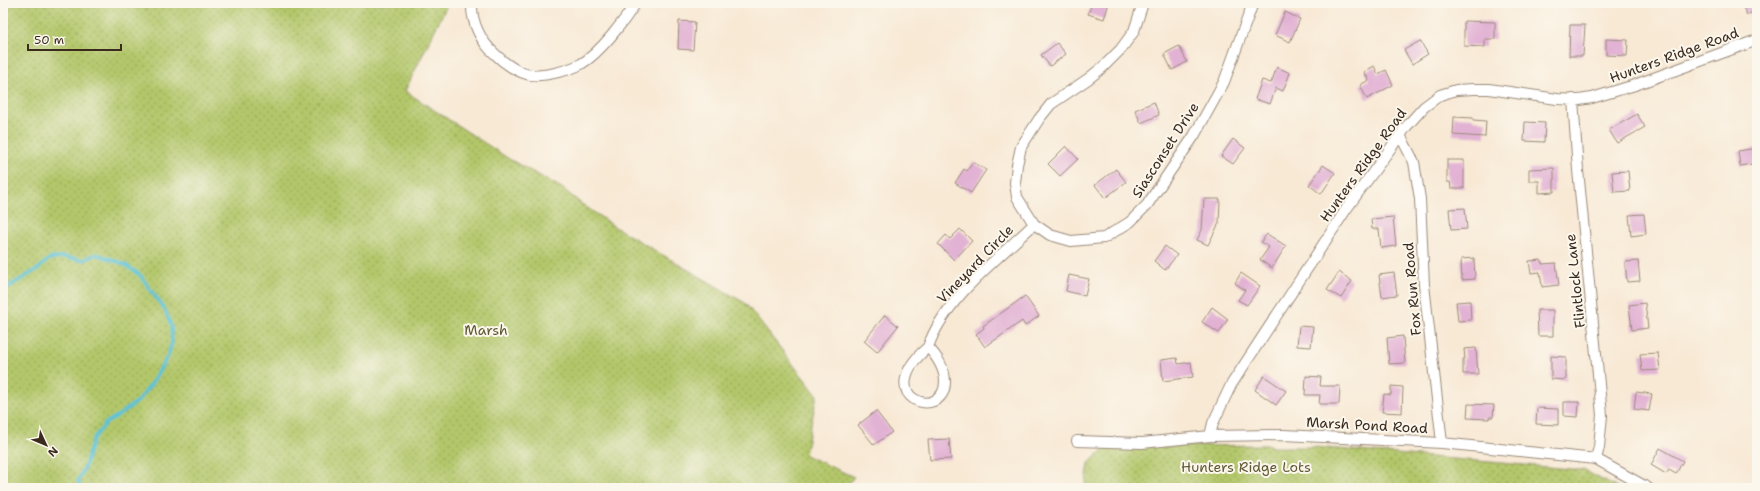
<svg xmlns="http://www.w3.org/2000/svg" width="1760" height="491" font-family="'Shantell Sans',sans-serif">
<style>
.green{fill:url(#green-dots);stroke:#777844}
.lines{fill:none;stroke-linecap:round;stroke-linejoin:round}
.stream{stroke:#5bc3d8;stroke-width:3.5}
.building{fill:#e2b2d4}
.minor-casing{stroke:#9a8a7a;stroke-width:12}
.minor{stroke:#fff;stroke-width:10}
.labels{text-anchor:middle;stroke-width:4;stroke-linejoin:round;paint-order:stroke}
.street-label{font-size:14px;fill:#3b2a1e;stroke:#fbf7ec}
.park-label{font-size:14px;fill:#5f5935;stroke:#fbf7ec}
</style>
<defs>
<pattern id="green-dots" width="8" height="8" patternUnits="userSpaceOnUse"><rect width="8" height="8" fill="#b3c76b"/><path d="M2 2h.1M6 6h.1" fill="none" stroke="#93a257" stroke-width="1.8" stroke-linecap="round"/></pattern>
</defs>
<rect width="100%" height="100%" fill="#fbf7ec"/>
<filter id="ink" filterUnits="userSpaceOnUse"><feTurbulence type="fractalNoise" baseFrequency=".025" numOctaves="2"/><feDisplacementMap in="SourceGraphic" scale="8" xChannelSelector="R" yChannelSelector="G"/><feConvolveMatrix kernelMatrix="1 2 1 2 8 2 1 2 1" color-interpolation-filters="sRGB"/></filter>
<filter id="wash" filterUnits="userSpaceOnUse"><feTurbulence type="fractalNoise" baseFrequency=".012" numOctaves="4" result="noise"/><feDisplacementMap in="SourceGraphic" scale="16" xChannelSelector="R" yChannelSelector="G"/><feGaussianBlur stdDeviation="0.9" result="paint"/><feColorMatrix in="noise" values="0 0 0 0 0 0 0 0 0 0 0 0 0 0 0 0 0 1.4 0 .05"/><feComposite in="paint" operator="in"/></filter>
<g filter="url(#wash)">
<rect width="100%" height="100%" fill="#f8e9d5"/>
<path class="green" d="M 3,3 L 448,3 L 405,91 L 509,159 L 562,188 L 579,202 L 615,227 L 745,303 L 817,395 L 805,455 L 854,477 L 844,488 L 3,488 Z
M 1270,445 L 1271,447 L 1314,447 L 1583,470 L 1618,488 L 1085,488 L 1089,463 L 1102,450 L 1109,447 Z"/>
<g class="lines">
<path class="stream" d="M 3,290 L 38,269 L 49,259 L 63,257 L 84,260 L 96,254 L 124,264 L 140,275 L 165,310 L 171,326 L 172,342 L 168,356 L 149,387 L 139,400 L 122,413 L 106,423 L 93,439 L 85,466 L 78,481 L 81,488"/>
</g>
<g id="blocks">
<path class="building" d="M 1092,3 L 1109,3 L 1104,19 L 1088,14 Z
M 1741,3 L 1757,3 L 1757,10 L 1747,15 Z
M 1285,12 L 1300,19 L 1290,42 L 1275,35 Z
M 679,21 L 695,22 L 693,50 L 678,49 Z
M 1464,21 L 1495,22 L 1495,39 L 1485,39 L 1485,47 L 1464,46 Z
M 1570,25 L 1585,25 L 1583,56 L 1569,56 Z
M 1606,39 L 1628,40 L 1627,56 L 1606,55 Z
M 1420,41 L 1428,54 L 1412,64 L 1404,50 Z
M 1057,43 L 1066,54 L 1050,66 L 1041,55 Z
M 1179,46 L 1187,62 L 1172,70 L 1164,54 Z
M 1374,66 L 1378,74 L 1386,70 L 1393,85 L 1367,99 L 1360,85 L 1369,80 L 1364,72 Z
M 1277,67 L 1290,73 L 1283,91 L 1276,88 L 1270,104 L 1255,99 L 1262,80 L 1271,83 Z
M 1154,102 L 1159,115 L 1141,123 L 1135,110 Z
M 1637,114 L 1645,127 L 1617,143 L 1609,130 Z
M 1454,117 L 1473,118 L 1473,120 L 1486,121 L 1485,137 L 1453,135 Z
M 1525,122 L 1545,123 L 1544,142 L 1524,141 Z
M 1233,139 L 1245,148 L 1233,164 L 1221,156 Z
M 1066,146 L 1078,159 L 1060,176 L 1048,164 Z
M 1757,148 L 1757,163 L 1740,166 L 1738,151 Z
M 1447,160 L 1464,160 L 1464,188 L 1451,188 L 1450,182 L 1447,182 Z
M 973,162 L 986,170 L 971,193 L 955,183 L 964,169 L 967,171 Z
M 1323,165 L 1335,173 L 1321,194 L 1309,185 Z
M 1554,168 L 1554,192 L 1539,193 L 1539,181 L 1529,181 L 1529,169 Z
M 1116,169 L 1126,182 L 1105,198 L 1095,185 Z
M 1628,171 L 1630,191 L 1614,192 L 1612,172 Z
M 1204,199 L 1220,199 L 1219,223 L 1208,245 L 1197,240 L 1202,230 Z
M 1465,208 L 1467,229 L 1451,230 L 1449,209 Z
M 1644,214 L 1646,234 L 1631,236 L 1629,215 Z
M 1393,217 L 1396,246 L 1381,248 L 1379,229 L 1372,229 L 1371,219 Z
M 960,229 L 972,241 L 954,260 L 938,244 L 946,235 L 950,239 Z
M 1267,234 L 1286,246 L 1272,268 L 1260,260 L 1269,247 L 1261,242 Z
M 1165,246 L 1177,255 L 1165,270 L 1154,261 Z
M 1474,258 L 1475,279 L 1462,280 L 1461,259 Z
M 1541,260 L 1542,264 L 1556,263 L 1559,285 L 1542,287 L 1540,272 L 1531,273 L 1529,261 Z
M 1638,261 L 1640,281 L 1627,282 L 1625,262 Z
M 1339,272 L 1352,281 L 1341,298 L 1327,290 Z
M 1241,273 L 1260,286 L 1247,305 L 1238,300 L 1245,290 L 1235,283 Z
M 1394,273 L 1397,295 L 1382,297 L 1379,275 Z
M 1069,275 L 1089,279 L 1085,296 L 1066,291 Z
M 1025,296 L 1039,316 L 1025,326 L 1022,321 L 985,347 L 976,334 L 984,328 L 983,326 Z
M 1470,301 L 1471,320 L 1458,321 L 1456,302 Z
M 1645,303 L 1648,328 L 1632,330 L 1629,305 Z
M 1212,307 L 1228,319 L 1219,333 L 1202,322 Z
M 1537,310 L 1553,310 L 1553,336 L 1538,336 Z
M 885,315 L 898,326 L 877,352 L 864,341 Z
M 1299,326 L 1313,327 L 1311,347 L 1297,346 Z
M 1403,336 L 1405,363 L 1389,364 L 1387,338 Z
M 1476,348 L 1478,374 L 1463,374 L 1463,359 L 1465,359 L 1464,349 Z
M 1658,353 L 1660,370 L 1642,371 L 1640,354 Z
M 1551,356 L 1566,357 L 1566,380 L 1551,379 Z
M 1177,358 L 1178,364 L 1191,362 L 1193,377 L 1163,381 L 1161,360 Z
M 1264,376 L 1286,391 L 1276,405 L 1255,390 Z
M 1306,376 L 1321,377 L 1320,386 L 1340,386 L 1339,404 L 1319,404 L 1320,395 L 1305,395 Z
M 1391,386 L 1403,387 L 1402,413 L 1382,412 L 1384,394 L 1391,395 Z
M 1636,392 L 1652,394 L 1649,411 L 1634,409 Z
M 1564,402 L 1579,402 L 1578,417 L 1564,416 Z
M 1468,404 L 1494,405 L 1493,417 L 1489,417 L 1489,419 L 1467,418 Z
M 1537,408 L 1558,409 L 1558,425 L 1536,424 Z
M 876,411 L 892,432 L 874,445 L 858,425 Z
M 949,439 L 951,459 L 930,460 L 928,440 Z
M 1660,448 L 1683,461 L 1676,474 L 1669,470 L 1666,474 L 1651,465 Z"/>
</g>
</g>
<g filter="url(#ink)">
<use href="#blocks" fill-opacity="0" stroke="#9a8a7a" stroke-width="1"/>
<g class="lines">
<g class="minor-casing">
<path id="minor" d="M 472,3 C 471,22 481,42 495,54 C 504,63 518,73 531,75 C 544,77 570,70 581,64 C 600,53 624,21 636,3
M 1143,3 L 1134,31 L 1121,49 L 1103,67 L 1088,79 L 1051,104 L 1039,119 L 1021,147 L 1017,165 L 1015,183 L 1017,197 L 1034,224 L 1050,235 L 1071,241 L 1104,238 L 1130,222 L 1147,205 L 1194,136 L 1224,82 L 1253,3
M 1573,99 L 1578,170 L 1602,415 L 1599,447 L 1596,459
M 1400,135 L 1414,162 L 1420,199 L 1424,285 L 1442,443
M 928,347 C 869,398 944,423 945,382 C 945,368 937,357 928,347 C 945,298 997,260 1034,224
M 1210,436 L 1213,423 L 1231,385 L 1347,208 L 1406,127 L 1424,107 L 1440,95 L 1456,90 L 1473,89 L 1489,89 L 1557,99 L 1579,100 L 1592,98 L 1635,85 L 1757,40
M 1077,441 L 1142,443 L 1210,436 L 1284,435 L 1442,443 L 1596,459 L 1648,488"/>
</g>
<use href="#minor" class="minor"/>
</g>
</g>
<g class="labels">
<g class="street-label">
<text transform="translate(1674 55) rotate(-20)" y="5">Hunters Ridge Road</text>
<text transform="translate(1165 150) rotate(-57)" y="5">Siasconset Drive</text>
<text transform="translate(1363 165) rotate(-54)" y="5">Hunters Ridge Road</text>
<text transform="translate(975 264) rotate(-46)" y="5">Vineyard Circle</text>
<text transform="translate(1575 281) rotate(-96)" y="5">Flintlock Lane</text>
<text transform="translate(1412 289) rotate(-95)" y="5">Fox Run Road</text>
<text transform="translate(1367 425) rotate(3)" y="5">Marsh Pond Road</text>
</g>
<g class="park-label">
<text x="486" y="335">Marsh</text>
<text x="1246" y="472">Hunters Ridge Lots</text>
</g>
</g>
<rect width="1760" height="491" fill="none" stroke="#fbf7ec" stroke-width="16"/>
<g transform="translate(46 445) rotate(134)" stroke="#fbf7ec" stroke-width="3" paint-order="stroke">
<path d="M0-3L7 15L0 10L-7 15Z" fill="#3b2a1e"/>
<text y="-6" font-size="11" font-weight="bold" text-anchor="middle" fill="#3b2a1e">N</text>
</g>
<path d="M28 44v6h93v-6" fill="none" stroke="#3b2a1e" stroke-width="2"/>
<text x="34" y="44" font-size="12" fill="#3b2a1e" stroke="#fbf7ec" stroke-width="3" paint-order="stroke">50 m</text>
</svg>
